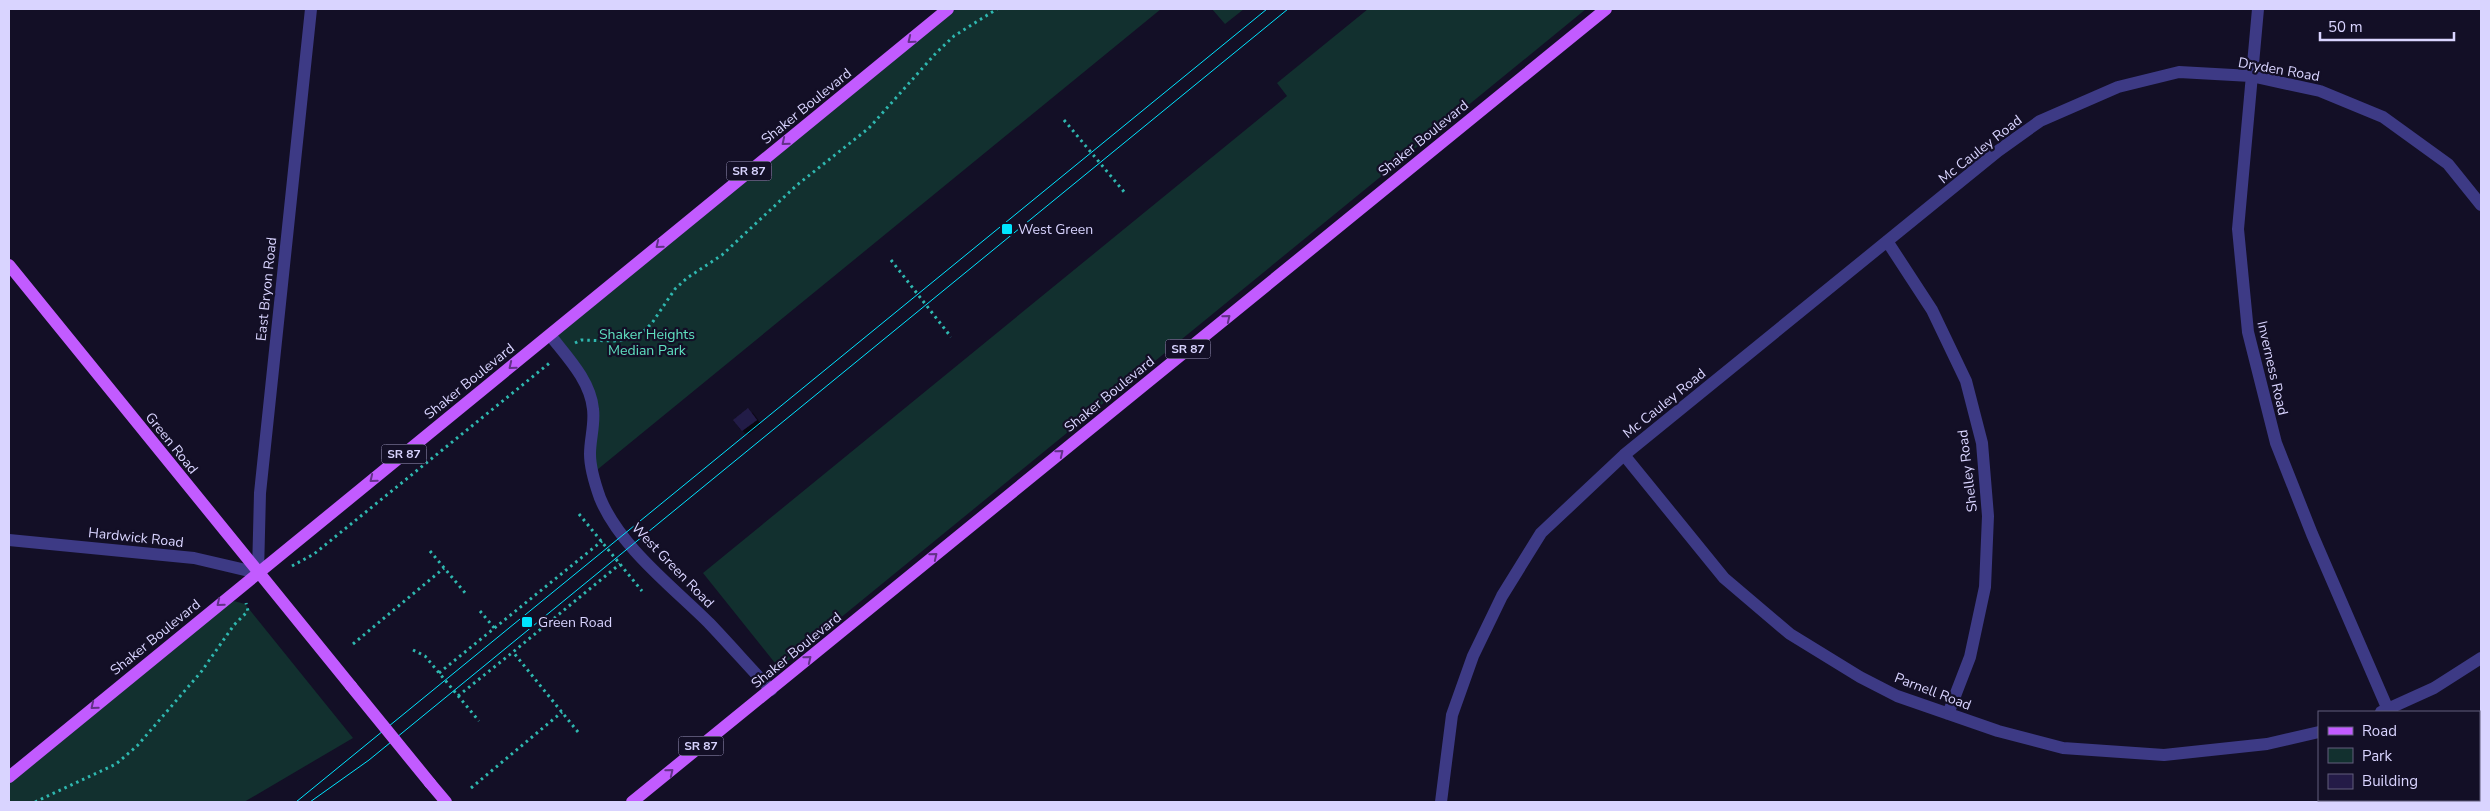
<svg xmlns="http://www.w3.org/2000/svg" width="2490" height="811" font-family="'Nunito Sans',sans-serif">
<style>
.green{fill:#12302f}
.building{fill:#241b47;filter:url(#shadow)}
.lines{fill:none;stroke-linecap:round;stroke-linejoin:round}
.path{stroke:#2fb8b0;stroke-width:3;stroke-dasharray:2.5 4;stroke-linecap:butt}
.minor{stroke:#3d3a85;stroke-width:12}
.major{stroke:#c25bff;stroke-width:12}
.tram{stroke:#00e5ff;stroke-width:1}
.major-bridge{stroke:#c25bff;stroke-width:12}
.oneway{stroke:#623188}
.poi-dot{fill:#00e5ff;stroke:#130f26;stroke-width:2}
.labels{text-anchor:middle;stroke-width:4.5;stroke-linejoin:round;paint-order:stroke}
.shield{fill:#130f26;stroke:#9e99be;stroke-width:1}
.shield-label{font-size:12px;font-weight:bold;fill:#d9d4ff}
.street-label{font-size:14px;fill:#d9d4ff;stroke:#130f26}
.poi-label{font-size:14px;fill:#d9d4ff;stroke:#130f26;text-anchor:start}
.park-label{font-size:14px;fill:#5fe0c0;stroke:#130f26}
</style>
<defs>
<filter id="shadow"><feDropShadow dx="4.5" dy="4.5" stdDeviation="0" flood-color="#0009"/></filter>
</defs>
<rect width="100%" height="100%" fill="#130f26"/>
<path class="green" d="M 949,9 L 1161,9 L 592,474 L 592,401 L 550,335 Z
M 1212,9 L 1244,9 L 1225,24 Z
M 1368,9 L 1586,9 L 779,668 L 703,573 L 1287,96 L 1277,83 Z
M 226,599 L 245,604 L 353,738 L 244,802 L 9,802 L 9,777 Z"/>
<path class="building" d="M 748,408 L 757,420 L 742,431 L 733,420 Z"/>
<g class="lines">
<path class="path" d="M 1064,120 L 1125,193
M 891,260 L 951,337
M 575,343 L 581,340 L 614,341 L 630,339 L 643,332 L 652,323 L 675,289 L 687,278 L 722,255 L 797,185 L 869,128 L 936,53 L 954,36 L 997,9
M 579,514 L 642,591
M 430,551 L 466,594
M 292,566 L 314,554 L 552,361
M 480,611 L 496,630
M 353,644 L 444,568
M 413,650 L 425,656 L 479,721
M 439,673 L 602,541
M 458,696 L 513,652
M 578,732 L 513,652 L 620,564
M 471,788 L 562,712
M 35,802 L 116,764 L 137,746 L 201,672 L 234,625 L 248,611 L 246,603"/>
<path class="minor" d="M 2258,9 L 2238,229 L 2248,332 L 2276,443 L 2312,534 L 2389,712
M 1887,241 L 1932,310 L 1966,381 L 1982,443 L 1988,516 L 1985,587 L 1970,657 L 1948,714
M 550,335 C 567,357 590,380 593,409 C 595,424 590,439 590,454 C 590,469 595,484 600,498 C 620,547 673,587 709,623 C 730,645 750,668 771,690
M 1624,455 L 1724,578 L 1790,634 L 1860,677 L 1897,696 L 1998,731 L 2063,748 L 2164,755 L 2267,744 L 2319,732
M 9,540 L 194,558 L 258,573 L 260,493 L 311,9
M 2381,712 L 2434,688 L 2481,658
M 2403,800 L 2403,802
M 1441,802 L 1452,715 L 1473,656 L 1502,596 L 1541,533 L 1624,455 L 1998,151 L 2040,121 L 2118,87 L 2179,72 L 2251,76 L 2320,91 L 2383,117 L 2448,164 L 2481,205"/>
<path class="major" d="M 9,265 L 351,686
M 9,777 L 948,9
M 430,783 L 446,802
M 632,802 L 1606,9"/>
<path class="tram" d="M 296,802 L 1267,9
M 310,802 L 369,760 L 1288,9"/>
<path class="major-bridge" d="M 351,686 L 430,783"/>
</g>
<defs><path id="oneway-chevron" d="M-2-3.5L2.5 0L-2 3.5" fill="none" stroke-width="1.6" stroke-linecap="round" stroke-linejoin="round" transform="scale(1.25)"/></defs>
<g class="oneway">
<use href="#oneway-chevron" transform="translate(911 40) rotate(141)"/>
<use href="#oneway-chevron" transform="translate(785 142) rotate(141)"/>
<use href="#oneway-chevron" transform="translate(659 245) rotate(141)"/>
<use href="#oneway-chevron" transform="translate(1227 318) rotate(-39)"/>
<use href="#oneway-chevron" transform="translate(512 366) rotate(141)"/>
<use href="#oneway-chevron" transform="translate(1060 453) rotate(-39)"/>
<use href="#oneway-chevron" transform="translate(373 479) rotate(141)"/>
<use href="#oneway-chevron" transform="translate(934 556) rotate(-39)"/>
<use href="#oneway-chevron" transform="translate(220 603) rotate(141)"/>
<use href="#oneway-chevron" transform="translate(808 659) rotate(-39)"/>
<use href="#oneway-chevron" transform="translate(94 706) rotate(141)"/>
<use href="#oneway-chevron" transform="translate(670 772) rotate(-39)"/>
</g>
<g class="poi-dot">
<rect x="1001" y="223" width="12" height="12" rx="2.5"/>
<rect x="521" y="616" width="12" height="12" rx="2.5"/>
</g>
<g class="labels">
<g class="shield">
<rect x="726.5" y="161.5" width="45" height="19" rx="4"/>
<rect x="1165.5" y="339.5" width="45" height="19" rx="4"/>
<rect x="381.5" y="444.5" width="45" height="19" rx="4"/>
<rect x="678.5" y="736.5" width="45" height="19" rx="4"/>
</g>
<g class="shield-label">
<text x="749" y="175">SR 87</text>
<text x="1188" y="353">SR 87</text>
<text x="404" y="458">SR 87</text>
<text x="701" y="750">SR 87</text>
</g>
<g class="street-label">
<text transform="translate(2279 69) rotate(10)" y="5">Dryden Road</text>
<text transform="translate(806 106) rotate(-39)" y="5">Shaker Boulevard</text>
<text transform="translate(1423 138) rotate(-39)" y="5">Shaker Boulevard</text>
<text transform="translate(1980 149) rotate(-38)" y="5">Mc Cauley Road</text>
<text transform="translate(266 289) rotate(-84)" y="5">East Bryon Road</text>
<text transform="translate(2273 368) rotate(77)" y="5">Inverness Road</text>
<text transform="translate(469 381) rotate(-39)" y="5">Shaker Boulevard</text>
<text transform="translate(1109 394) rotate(-39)" y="5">Shaker Boulevard</text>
<text transform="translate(1664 403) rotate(-39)" y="5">Mc Cauley Road</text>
<text transform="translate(172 443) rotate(51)" y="5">Green Road</text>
<text transform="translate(1967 471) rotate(-97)" y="5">Shelley Road</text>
<text transform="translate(136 537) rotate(6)" y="5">Hardwick Road</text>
<text transform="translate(673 565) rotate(46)" y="5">West Green Road</text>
<text transform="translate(155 637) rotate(-39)" y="5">Shaker Boulevard</text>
<text transform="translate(796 650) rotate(-39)" y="5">Shaker Boulevard</text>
<text transform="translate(1933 691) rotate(21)" y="5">Parnell Road</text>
</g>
<g class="poi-label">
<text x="1018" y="234">West Green</text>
<text x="538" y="627">Green Road</text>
</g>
<g class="park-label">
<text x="647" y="339">Shaker Heights<tspan x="647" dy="16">Median Park</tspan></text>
</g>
</g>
<rect width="2490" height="811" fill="none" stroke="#d9d4ff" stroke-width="20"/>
<rect x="2318" y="711" width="162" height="90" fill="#130f26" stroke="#625e7d"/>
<rect x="2328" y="727" width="25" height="8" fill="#c25bff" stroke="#625e7d"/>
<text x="2362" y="736" font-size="15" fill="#d9d4ff">Road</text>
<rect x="2328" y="748" width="25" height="15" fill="#12302f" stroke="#625e7d"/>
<text x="2362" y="761" font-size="15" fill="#d9d4ff">Park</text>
<rect x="2328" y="774" width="25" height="15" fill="#241b47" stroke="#625e7d"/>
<text x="2362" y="786" font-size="15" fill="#d9d4ff">Building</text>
<path d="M2320 32v8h134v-8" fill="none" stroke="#d9d4ff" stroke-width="2.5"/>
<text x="2328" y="32" font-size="15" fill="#d9d4ff" stroke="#130f26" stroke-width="4" paint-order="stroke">50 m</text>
</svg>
